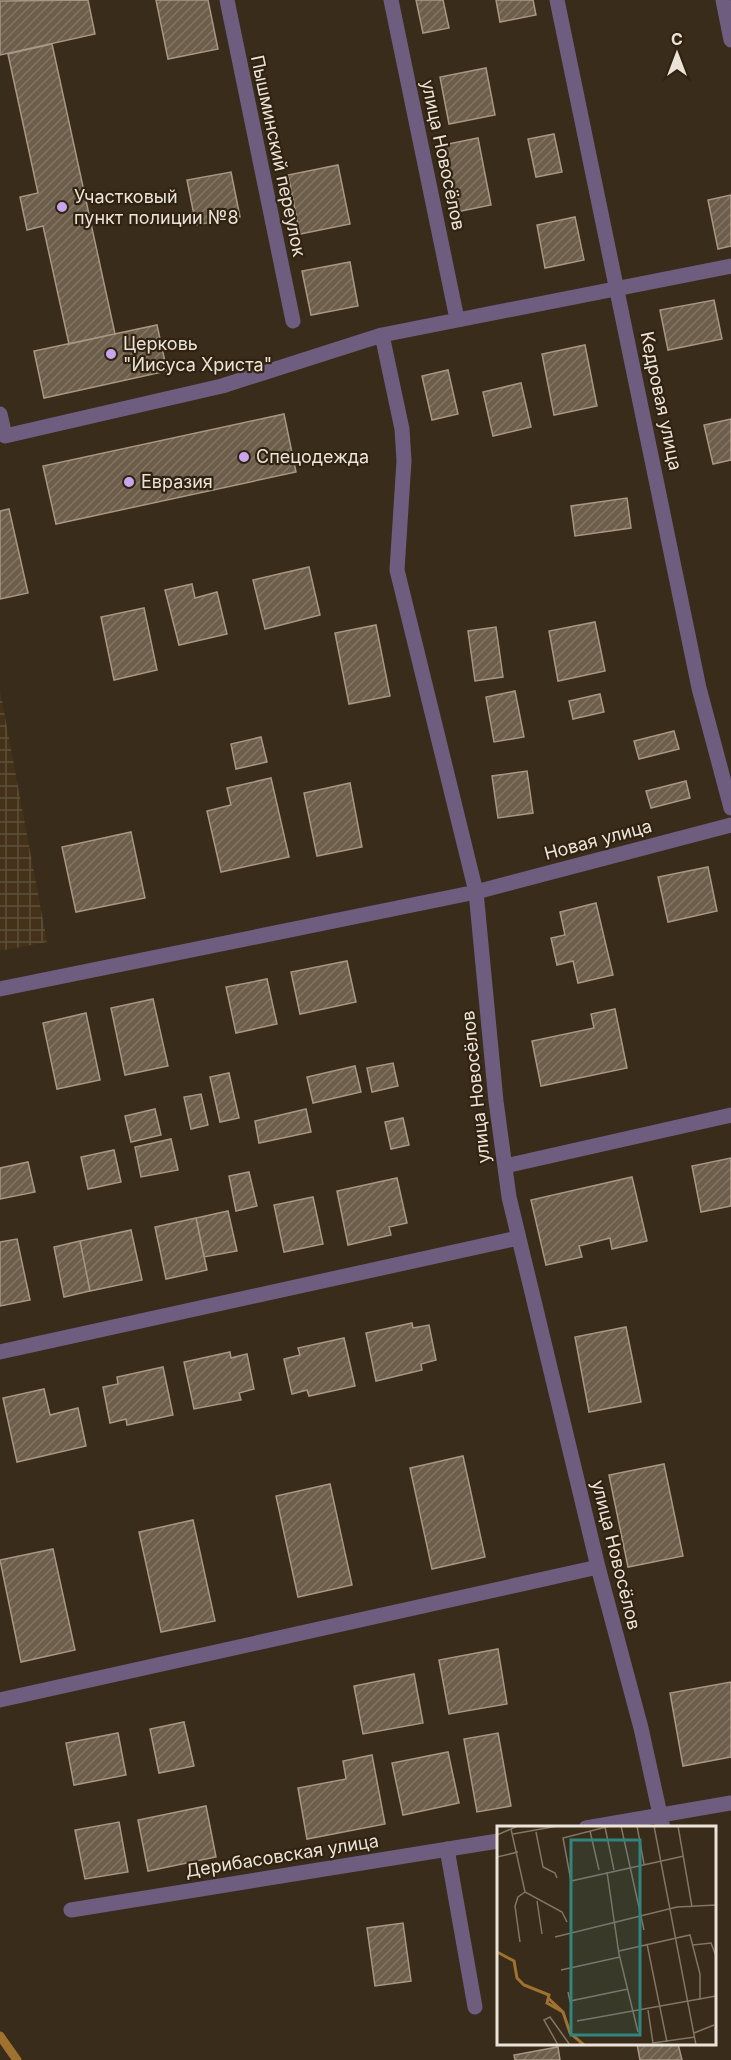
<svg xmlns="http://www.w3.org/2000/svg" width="731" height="2060" font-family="Inter,sans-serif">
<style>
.industrial{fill:url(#industrial-grid)}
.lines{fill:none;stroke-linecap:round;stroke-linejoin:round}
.stream{stroke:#9f7230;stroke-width:9}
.building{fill:url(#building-hatch);stroke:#a79782;stroke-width:1.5}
.minor{stroke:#6e5d7f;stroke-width:15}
.poi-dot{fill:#c9a5ee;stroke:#302311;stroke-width:2}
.labels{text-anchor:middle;stroke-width:4.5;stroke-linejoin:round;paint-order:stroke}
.street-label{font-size:18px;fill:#ece3d8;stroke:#302311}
.poi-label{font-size:18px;fill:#ece3d8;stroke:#302311;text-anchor:start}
.inset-river{fill:none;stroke:#9f7230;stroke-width:3}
.inset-road{fill:none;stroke:#817566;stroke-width:1.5}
.view{fill:#30867e;fill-opacity:0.15;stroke:#30867e;stroke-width:3}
.inset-edge{fill:none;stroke:#ece3d8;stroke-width:3}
</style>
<defs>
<pattern id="industrial-grid" width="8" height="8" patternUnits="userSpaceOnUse" patternTransform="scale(1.5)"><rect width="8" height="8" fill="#433219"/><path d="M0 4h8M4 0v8" fill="none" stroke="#5e503a"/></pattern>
<pattern id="building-hatch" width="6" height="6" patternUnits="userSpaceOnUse" patternTransform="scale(1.5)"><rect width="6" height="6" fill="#6d5e4b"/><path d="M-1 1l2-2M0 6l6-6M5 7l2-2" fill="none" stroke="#827564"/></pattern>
</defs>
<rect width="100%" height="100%" fill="#3a2c1a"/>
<path class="industrial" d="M 0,690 L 47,942 L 0,951 Z"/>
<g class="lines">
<path class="stream" d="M 0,2036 L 17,2060"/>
</g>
<path class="building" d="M 88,0 L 95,34 L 0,55 L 0,1 Z
M 156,0 L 208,0 L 218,49 L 168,59 Z
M 416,0 L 443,0 L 449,28 L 423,33 Z
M 496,0 L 533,0 L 536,15 L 500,22 Z
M 52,44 L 115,334 L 69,344 L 43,226 L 27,230 L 20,197 L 38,193 L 8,54 Z
M 486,68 L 495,115 L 449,124 L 440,77 Z
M 554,134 L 562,172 L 536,177 L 528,139 Z
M 478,138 L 491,205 L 456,212 L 443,145 Z
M 338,165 L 350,224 L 300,234 L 288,175 Z
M 231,172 L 240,217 L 196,225 L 187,180 Z
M 731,195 L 731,246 L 718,249 L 708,200 Z
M 575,217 L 584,260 L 545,268 L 537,225 Z
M 350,262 L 358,306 L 311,315 L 302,271 Z
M 714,300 L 722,339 L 668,350 L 660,310 Z
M 157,325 L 167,371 L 44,398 L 34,351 Z
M 585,345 L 597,406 L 554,415 L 542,354 Z
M 448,370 L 458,414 L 432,420 L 422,376 Z
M 521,383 L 531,427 L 493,436 L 483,392 Z
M 284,414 L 296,472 L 56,524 L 43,466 Z
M 731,419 L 731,460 L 713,464 L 704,425 Z
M 627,498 L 631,528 L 575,536 L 571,506 Z
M 9,509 L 28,593 L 0,599 L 0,511 Z
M 309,567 L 320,615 L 265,629 L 253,580 Z
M 192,584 L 195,598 L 217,592 L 227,634 L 179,645 L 165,590 Z
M 144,608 L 157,670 L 114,680 L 101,617 Z
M 595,622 L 605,671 L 558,681 L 549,631 Z
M 376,625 L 390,696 L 349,704 L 335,633 Z
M 496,627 L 503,677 L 475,681 L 468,631 Z
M 515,691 L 524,737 L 494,742 L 486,697 Z
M 600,694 L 604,712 L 573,719 L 569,701 Z
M 674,731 L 679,749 L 639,759 L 634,741 Z
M 261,737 L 267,762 L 236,769 L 231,744 Z
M 527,771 L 533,813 L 498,818 L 492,776 Z
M 271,778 L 289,857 L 221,872 L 207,811 L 231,805 L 227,788 Z
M 686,781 L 690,798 L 651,808 L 646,791 Z
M 350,783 L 362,847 L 317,856 L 304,793 Z
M 131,832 L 145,898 L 76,912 L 62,847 Z
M 708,867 L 717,911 L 668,922 L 658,877 Z
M 596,903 L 613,975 L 578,983 L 573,961 L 557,965 L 551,938 L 565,935 L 560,912 Z
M 347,961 L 356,1002 L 300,1014 L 291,972 Z
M 267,979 L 277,1024 L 236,1033 L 226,987 Z
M 153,999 L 168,1066 L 125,1075 L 111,1008 Z
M 615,1009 L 627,1068 L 541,1086 L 532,1041 L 594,1028 L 591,1014 Z
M 86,1013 L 100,1080 L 57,1089 L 43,1023 Z
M 393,1063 L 398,1086 L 372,1092 L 367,1068 Z
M 355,1066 L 361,1092 L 313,1103 L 307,1077 Z
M 229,1073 L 239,1118 L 220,1122 L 210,1077 Z
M 201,1094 L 208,1125 L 191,1129 L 184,1097 Z
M 155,1109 L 161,1135 L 131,1142 L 125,1116 Z
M 306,1109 L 311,1132 L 259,1143 L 255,1121 Z
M 403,1118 L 409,1145 L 391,1149 L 385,1122 Z
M 171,1139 L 178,1170 L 141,1177 L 135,1147 Z
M 114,1150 L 121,1182 L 88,1189 L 81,1157 Z
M 731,1158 L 731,1206 L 701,1212 L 692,1166 Z
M 28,1162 L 35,1192 L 0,1199 L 0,1168 Z
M 249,1172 L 257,1206 L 236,1211 L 229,1176 Z
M 632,1177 L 647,1241 L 612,1249 L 610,1238 L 579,1246 L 582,1257 L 546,1265 L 531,1200 Z
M 397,1178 L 407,1223 L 389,1227 L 391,1235 L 348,1245 L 337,1191 Z
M 313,1197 L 323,1244 L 284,1252 L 274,1205 Z
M 228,1211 L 237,1251 L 204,1257 L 196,1218 Z
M 196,1218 L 207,1270 L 166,1279 L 155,1227 Z
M 131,1230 L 142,1280 L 90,1291 L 80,1241 Z
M 17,1239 L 30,1300 L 0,1306 L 0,1242 Z
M 80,1241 L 90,1291 L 64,1297 L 54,1247 Z
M 412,1323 L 413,1328 L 429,1325 L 436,1360 L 421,1364 L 422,1370 L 376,1381 L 366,1333 Z
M 626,1327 L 641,1402 L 589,1412 L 575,1337 Z
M 344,1338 L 355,1386 L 309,1396 L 307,1390 L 292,1394 L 284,1359 L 300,1355 L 298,1348 Z
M 230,1352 L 231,1358 L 247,1354 L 254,1389 L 239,1393 L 241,1400 L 194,1409 L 184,1362 Z
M 163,1367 L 173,1415 L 127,1425 L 126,1419 L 110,1423 L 103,1387 L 118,1384 L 117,1377 Z
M 44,1389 L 50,1415 L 78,1408 L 86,1446 L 17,1462 L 3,1398 Z
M 463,1456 L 485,1557 L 432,1569 L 410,1468 Z
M 664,1464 L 683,1556 L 628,1567 L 609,1475 Z
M 330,1484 L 352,1585 L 298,1597 L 276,1496 Z
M 193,1520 L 215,1621 L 161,1632 L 139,1532 Z
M 53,1549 L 75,1650 L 21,1662 L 0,1560 Z
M 498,1649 L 507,1704 L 449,1714 L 439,1660 Z
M 414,1674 L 423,1723 L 363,1734 L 354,1686 Z
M 731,1682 L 731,1757 L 683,1766 L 670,1693 Z
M 184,1722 L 194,1766 L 159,1773 L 150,1729 Z
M 118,1733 L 126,1775 L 74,1785 L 66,1743 Z
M 498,1733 L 511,1806 L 477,1812 L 464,1739 Z
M 448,1752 L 459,1803 L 403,1815 L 392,1763 Z
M 372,1755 L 385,1824 L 307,1839 L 298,1788 L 346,1779 L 343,1761 Z
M 206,1806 L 216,1857 L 148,1871 L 138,1820 Z
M 119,1822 L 128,1872 L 85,1879 L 75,1830 Z
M 403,1923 L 411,1981 L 375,1986 L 367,1928 Z
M 637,2044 L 678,2044 L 682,2060 L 640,2060 Z
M 558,2047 L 560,2060 L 515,2060 L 514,2055 Z"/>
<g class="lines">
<path class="minor" d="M 227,0 L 293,321
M 391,0 L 457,319
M 557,0 L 699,688 L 731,808
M 723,0 L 731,40
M 382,335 L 402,429 L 404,461 L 397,570 L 476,892 L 496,1101 L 509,1197 L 598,1567 L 641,1728 L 663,1828
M 0,414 L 5,436 L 222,386 L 382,335 L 731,266
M 0,989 L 476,892 L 731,825
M 505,1166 L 731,1115
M 0,1352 L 518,1238
M 0,1700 L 598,1567
M 586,1828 L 731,1803
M 447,1849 L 475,2007
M 71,1910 L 498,1841"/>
</g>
<g class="poi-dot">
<circle cx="62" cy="207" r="6"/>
<circle cx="111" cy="354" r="6"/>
<circle cx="244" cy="457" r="6"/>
<circle cx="129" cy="482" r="6"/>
</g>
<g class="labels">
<g class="street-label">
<text transform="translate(443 155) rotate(78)" y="6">улица Новосёлов</text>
<text transform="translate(278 156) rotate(78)" y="6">Пышминский переулок</text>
<text transform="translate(661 401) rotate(78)" y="6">Кедровая улица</text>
<text transform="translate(598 840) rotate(-15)" y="6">Новая улица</text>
<text transform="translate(476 1087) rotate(-96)" y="6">улица Новосёлов</text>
<text transform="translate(616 1555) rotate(76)" y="6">улица Новосёлов</text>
<text transform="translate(282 1856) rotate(-9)" y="6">Дерибасовская улица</text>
</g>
<g class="poi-label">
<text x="74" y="203">Участковый<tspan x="74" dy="21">пункт полиции №8</tspan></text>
<text x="123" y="350">Церковь<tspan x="123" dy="21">"Иисуса Христа"</tspan></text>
<text x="256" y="463">Спецодежда</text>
<text x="141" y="488">Евразия</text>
</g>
</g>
<g transform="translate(497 1826)">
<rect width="219" height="219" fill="#3a2c1a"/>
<path class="inset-river" d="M 0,126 L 17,135 L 20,152 L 27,159 L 52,169 L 50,177 L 66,186 L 73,207 L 87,219M 51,172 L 65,185"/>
<path class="inset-road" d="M 113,0 L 66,12 L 74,55 L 187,30M 124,0 L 147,104M 140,0 L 147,38M 157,0 L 199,219M 181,0 L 195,81M 108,1 L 117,44M 14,3 L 28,66 L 65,86 L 70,96M 93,5 L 102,44M 39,6 L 46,41 L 58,47 L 60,52M 16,8 L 61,0M 0,9 L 21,0M 0,31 L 21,26M 110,46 L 122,128 L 141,206M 40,75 L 45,108M 58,111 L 180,81 L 219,79M 23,116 L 18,80 L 21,71 L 28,66M 150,118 L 170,216M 196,119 L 214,117 L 219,130M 122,125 L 193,109 L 203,148 L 203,174M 64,144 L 123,131M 71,166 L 73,175 L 131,163M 151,184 L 156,217 L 198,211M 80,195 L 219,170M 197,207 L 217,199M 61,219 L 47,194 L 53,191 L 73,219"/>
<path class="view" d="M 74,14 L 143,14 L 143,209 L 74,209 Z"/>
<rect width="219" height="219" class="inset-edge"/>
</g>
<g transform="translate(677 54)" stroke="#302311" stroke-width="4.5" paint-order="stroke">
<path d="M0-4.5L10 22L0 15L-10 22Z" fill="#ece3d8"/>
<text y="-9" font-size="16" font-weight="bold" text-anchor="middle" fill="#ece3d8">С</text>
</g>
</svg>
